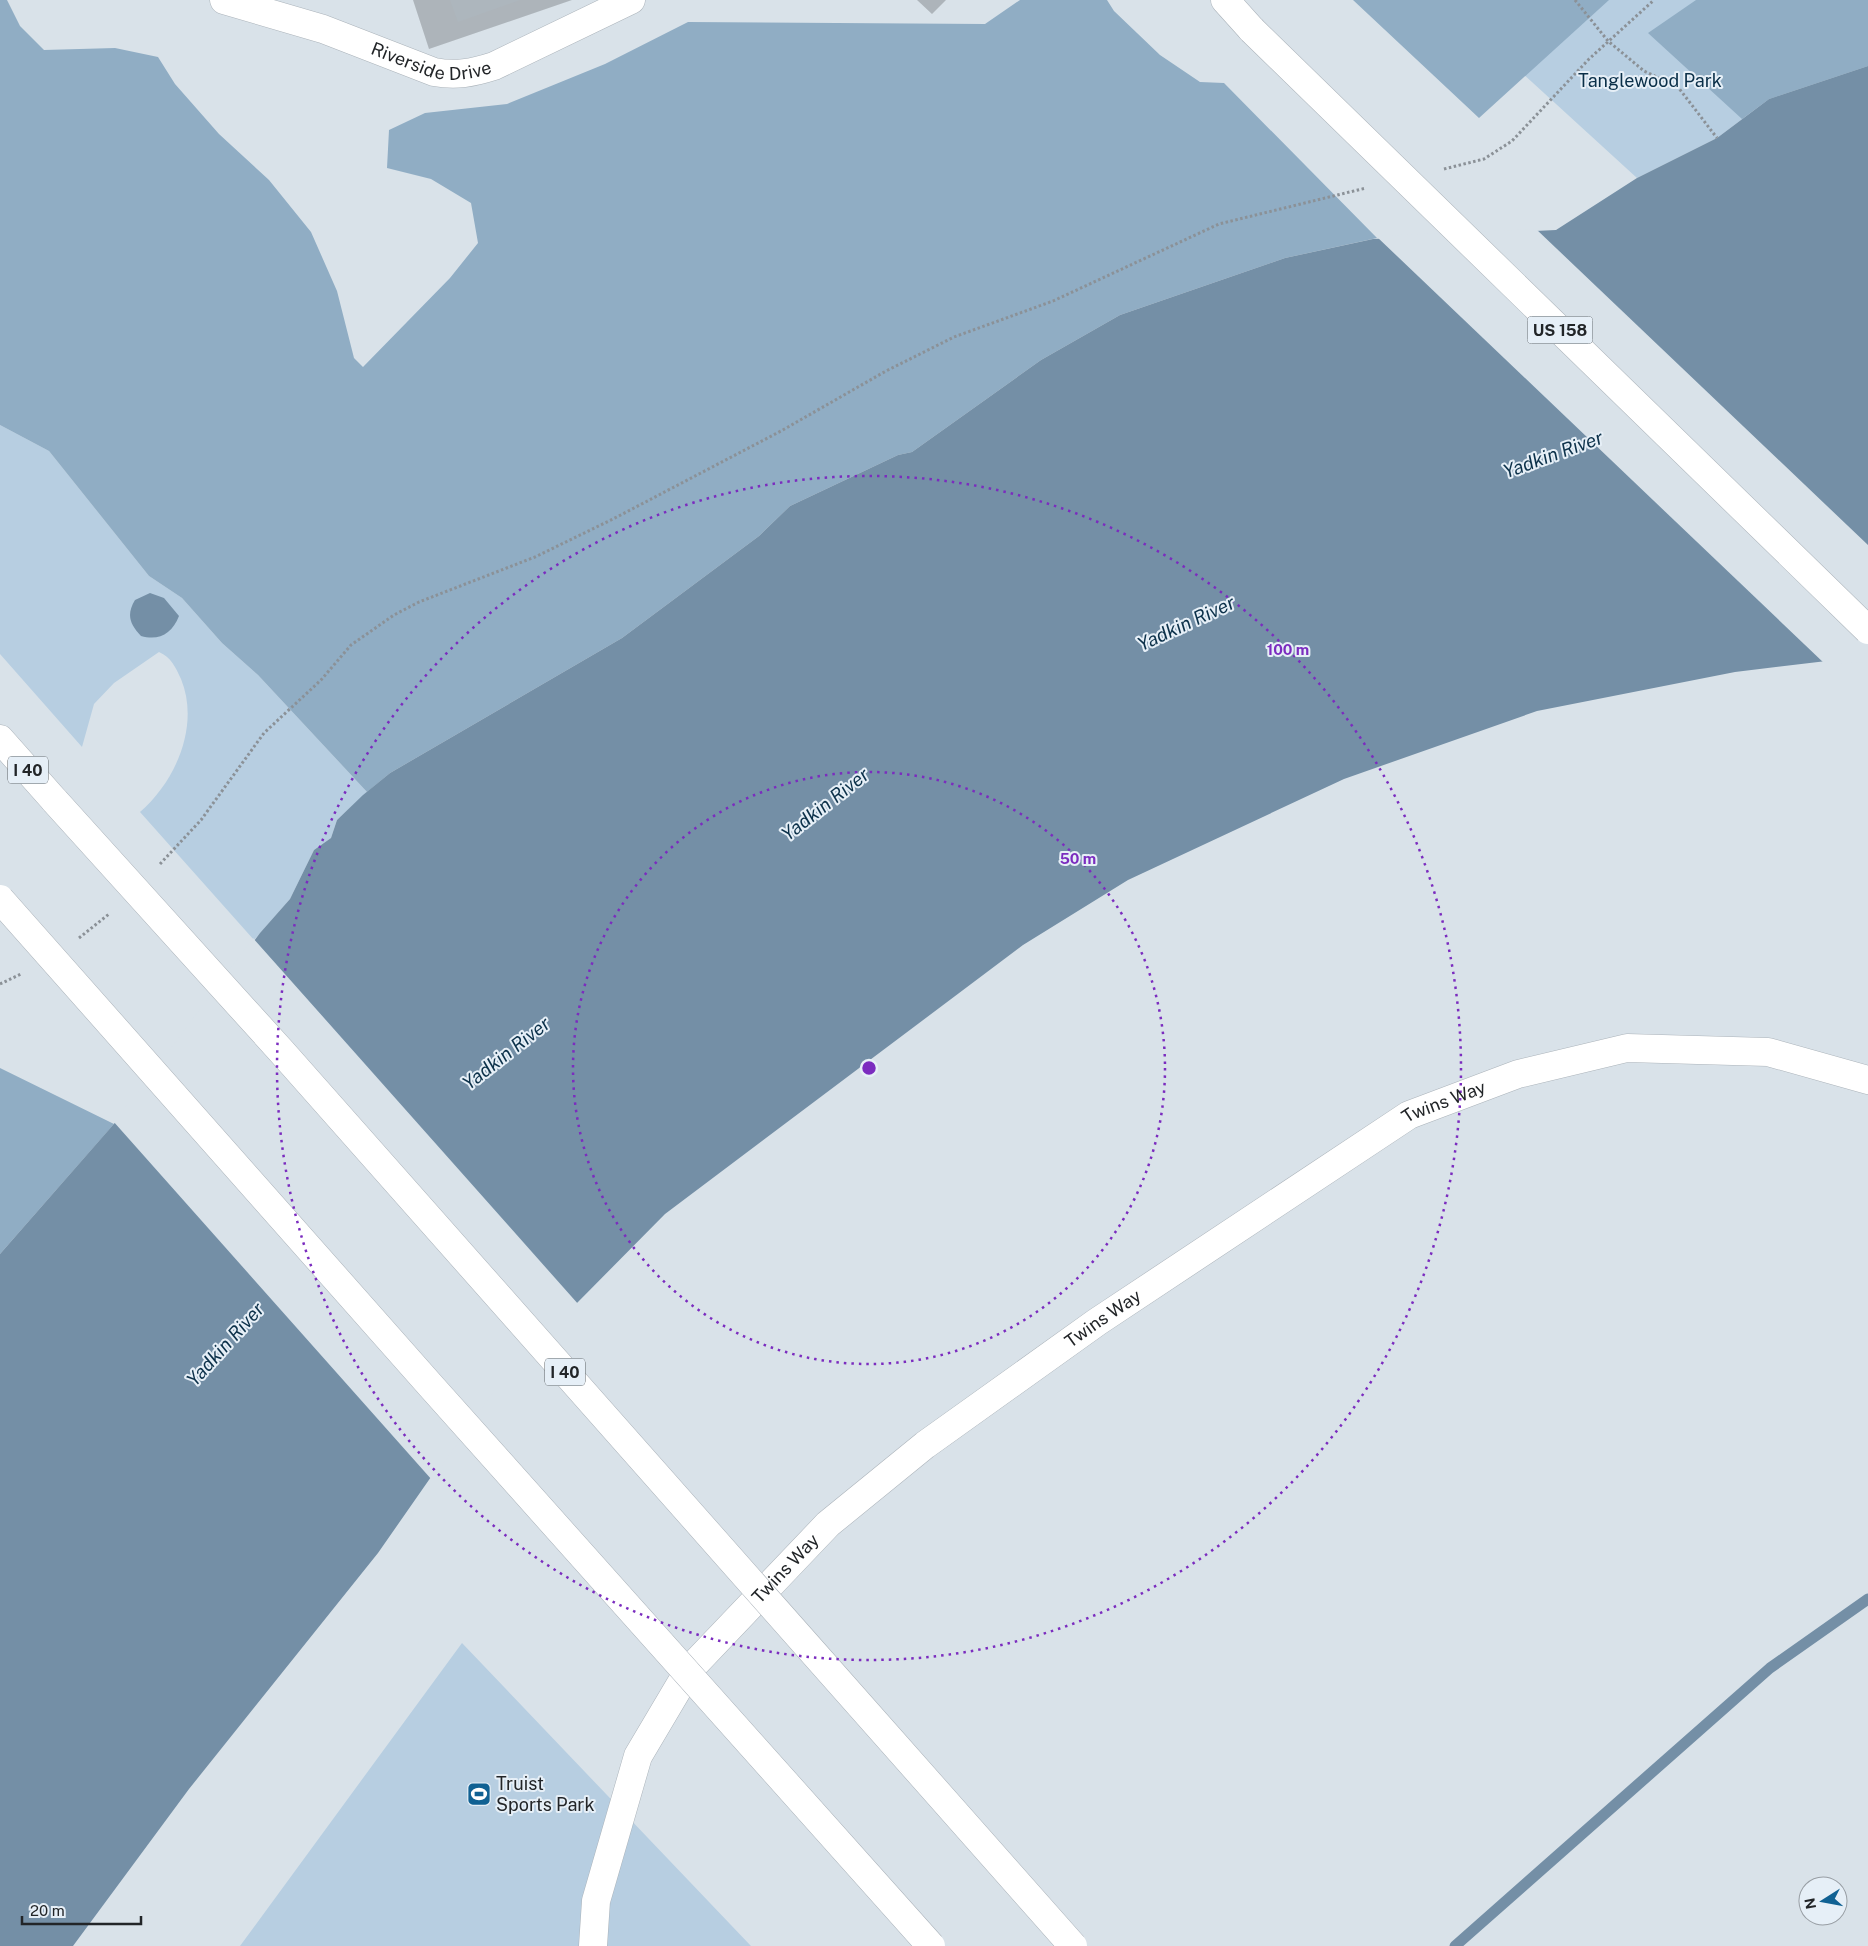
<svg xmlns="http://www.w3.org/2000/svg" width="1868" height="1946" font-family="'Public Sans',sans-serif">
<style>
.green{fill:#b7cee1}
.forest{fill:#90adc4}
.water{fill:#748fa6}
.pier{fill:#d9e2e9}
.shadow{fill:#0003}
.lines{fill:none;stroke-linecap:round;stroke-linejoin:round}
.stream{stroke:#748fa6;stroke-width:11}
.building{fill:#adb6bd}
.street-casing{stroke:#abb3ba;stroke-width:29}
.primary-casing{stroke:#abb3ba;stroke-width:29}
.highway-casing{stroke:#abb3ba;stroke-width:29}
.path{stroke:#8b9197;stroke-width:3;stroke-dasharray:2.5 2.5;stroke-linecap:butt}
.street{stroke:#fff;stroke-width:28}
.primary{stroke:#fff;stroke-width:28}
.highway{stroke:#fff;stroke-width:28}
.primary-bridge-casing{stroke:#abb3ba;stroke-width:29;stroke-linecap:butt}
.highway-bridge-casing{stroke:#abb3ba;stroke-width:29;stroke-linecap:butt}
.primary-bridge{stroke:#fff;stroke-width:28}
.highway-bridge{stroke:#fff;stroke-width:28}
.ring{fill:none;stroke:#7b2cbf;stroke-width:2.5;stroke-dasharray:2.5 5}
.labels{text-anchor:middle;stroke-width:4;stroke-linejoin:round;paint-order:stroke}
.shield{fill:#e6eff7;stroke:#5d6266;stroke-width:1}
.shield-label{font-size:16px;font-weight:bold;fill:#222528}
.street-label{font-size:18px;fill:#222528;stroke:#e6eff7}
.park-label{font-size:18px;fill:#0a2f48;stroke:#e6eff7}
.poi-label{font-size:18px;fill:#222528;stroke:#e6eff7;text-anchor:start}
.water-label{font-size:19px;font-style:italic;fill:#0c314a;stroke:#e6eff7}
.centre{fill:#7b2cbf;stroke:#e6eff7;stroke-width:2.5}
.ring-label{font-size:15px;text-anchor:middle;font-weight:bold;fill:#7b2cbf;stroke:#e6eff7;stroke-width:4;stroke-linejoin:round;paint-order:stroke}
</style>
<rect width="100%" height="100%" fill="#d9e2e9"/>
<path class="green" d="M 1442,0 L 1868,0 L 1868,66 L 1769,99 L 1717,138 L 1637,178 Z
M 0,425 L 49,451 L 149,576 L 182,598 L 222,643 L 258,675 L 367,792 L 337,820 L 331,838 L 314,850 L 290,899 L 254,940 L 140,812 C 176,781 200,725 181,679 C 176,668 171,657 159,652 L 114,683 L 94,704 L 82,747 L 0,654 Z
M 462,1643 L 751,1946 L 240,1946 Z"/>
<path class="forest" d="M 0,0 L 7,0 L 20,26 L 44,50 L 115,48 L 158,57 L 175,84 L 219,134 L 269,180 L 311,232 L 337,291 L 354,358 L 363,367 L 450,278 L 478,243 L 471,203 L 431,179 L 387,168 L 389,130 L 425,113 L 507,104 L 605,64 L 688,22 L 985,24 L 1020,0 L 1107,0 L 1114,11 L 1160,55 L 1200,82 L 1224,83 L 1377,238 L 1285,258 L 1120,315 L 1041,360 L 912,452 L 898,455 L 790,506 L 759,536 L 622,638 L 390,773 L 367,792 L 258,675 L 222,643 L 182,598 L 149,576 L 49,451 L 0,425 Z
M 1353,0 L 1609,0 L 1479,118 Z
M 1696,0 L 1868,0 L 1868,66 L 1769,99 L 1742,119 L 1648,33 Z
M 0,1068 L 114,1124 L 0,1254 Z"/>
<path class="water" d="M 1868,66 L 1868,660 L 1835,660 L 1735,672 L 1537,711 L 1344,779 L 1128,880 L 1023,945 L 665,1214 L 493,1388 L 378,1553 L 189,1789 L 73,1946 L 0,1946 L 0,1254 L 141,1093 L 260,933 L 290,899 L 314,850 L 331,838 L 337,820 L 363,795 L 390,773 L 622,638 L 759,536 L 790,506 L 898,455 L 912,452 L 1041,360 L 1120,315 L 1285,258 L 1373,239 L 1556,230 L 1637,178 L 1717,138 L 1769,99 Z
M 150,593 L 164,598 L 179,616 C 172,634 159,641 141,636 C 130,624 126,615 135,600 Z"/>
<path class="pier" d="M 1536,229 L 1868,545 L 1868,662 L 1825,664 L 1376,236 Z
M 253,938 L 579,1305 L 495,1389 L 432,1480 L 113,1121 L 139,1091 Z"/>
<path class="shadow" d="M 413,0 L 572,0 L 429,49 Z
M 917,0 L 946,0 L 932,14 Z"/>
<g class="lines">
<path class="stream" d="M 1455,1946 L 1770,1668 L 1868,1599"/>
</g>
<path class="building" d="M 450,0 L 520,0 L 458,22 Z"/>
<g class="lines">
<g class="street-casing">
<g id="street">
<path id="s1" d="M 224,0 L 323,29 L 434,72 C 456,76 472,73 494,66 L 631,0"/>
<path id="s2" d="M 593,1946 L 596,1901 L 638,1756 L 689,1670 L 828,1524 L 925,1445 L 1097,1322 L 1409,1115 L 1518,1074 L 1627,1048 L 1768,1052 L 1868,1080"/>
</g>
</g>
<g class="primary-casing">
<path id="primary" d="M 1225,0 L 1252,30"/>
</g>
<g class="highway-casing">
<path id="highway" d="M 0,739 L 55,801"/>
</g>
<path class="path" d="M 1575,0 L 1608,41 L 1644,71 L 1678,87 L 1717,138
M 1444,169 L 1484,159 L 1512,141 L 1589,59 L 1654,0
M 160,864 L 201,820 L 264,733 L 321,680 L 351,645 L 394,615 L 419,602 L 535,557 L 613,519 L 781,431 L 886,371 L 954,337 L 1053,301 L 1219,224 L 1366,188
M 79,938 L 109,914
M 0,984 L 21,974"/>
<use href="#street" class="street"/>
<use href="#primary" class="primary"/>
<use href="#highway" class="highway"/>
<g class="primary-bridge-casing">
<path id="primary-bridge" d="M 1252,30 L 1868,630"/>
</g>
<g class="highway-bridge-casing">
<path id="highway-bridge" d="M 55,801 L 282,1052 L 1073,1946
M 0,899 L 430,1385 L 931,1946"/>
</g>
<use href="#primary-bridge" class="primary-bridge"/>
<use href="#highway-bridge" class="highway-bridge"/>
</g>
<g class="ring">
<circle cx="869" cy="1068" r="296"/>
<circle cx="869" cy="1068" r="592"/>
</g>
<defs>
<g id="stadium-square" transform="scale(1.25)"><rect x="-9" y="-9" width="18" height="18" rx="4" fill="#106193" stroke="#e6eff7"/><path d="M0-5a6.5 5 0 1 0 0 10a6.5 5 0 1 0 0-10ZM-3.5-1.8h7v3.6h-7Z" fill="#fff"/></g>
</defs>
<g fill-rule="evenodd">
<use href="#stadium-square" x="479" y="1794"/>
</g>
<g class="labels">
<g class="shield">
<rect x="1527.5" y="316.5" width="65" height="27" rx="4"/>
<rect x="8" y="756.5" width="40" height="27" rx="4"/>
<rect x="545" y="1358.5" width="40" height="27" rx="4"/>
</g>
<g class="shield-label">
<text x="1560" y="336">US 158</text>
<text x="28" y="776">I 40</text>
<text x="565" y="1378">I 40</text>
</g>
<g class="street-label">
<text dy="6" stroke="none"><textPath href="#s1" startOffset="218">Riverside Drive</textPath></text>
<text dy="6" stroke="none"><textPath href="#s2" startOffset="1246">Twins Way</textPath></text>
<text dy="6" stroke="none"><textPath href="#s2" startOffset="841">Twins Way</textPath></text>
<text dy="6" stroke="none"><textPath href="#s2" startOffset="436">Twins Way</textPath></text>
</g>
<g class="park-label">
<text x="1650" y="87">Tanglewood Park</text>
</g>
<g class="poi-label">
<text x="496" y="1790">Truist<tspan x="496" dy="21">Sports Park</tspan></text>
</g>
<g class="water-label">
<text transform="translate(1553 454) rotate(-20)" y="7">Yadkin River</text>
<text transform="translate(1186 623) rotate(-25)" y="7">Yadkin River</text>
<text transform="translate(825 804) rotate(-38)" y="7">Yadkin River</text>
<text transform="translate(506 1053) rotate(-38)" y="7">Yadkin River</text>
<text transform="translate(225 1344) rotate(-48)" y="7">Yadkin River</text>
</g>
</g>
<circle cx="869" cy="1068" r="8" class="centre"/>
<g class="ring-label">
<text x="1288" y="655">100 m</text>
<text x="1078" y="864">50 m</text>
</g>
<g transform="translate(1823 1901) rotate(259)"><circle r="24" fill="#e6eff7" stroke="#989ea4"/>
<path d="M0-4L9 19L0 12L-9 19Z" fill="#106193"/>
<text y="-8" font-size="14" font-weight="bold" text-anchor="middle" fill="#222528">N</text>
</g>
<path d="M22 1916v8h119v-8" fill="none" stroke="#222528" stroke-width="2.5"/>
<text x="30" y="1916" font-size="15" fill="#222528" stroke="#e6eff7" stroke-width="4" paint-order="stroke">20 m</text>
</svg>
